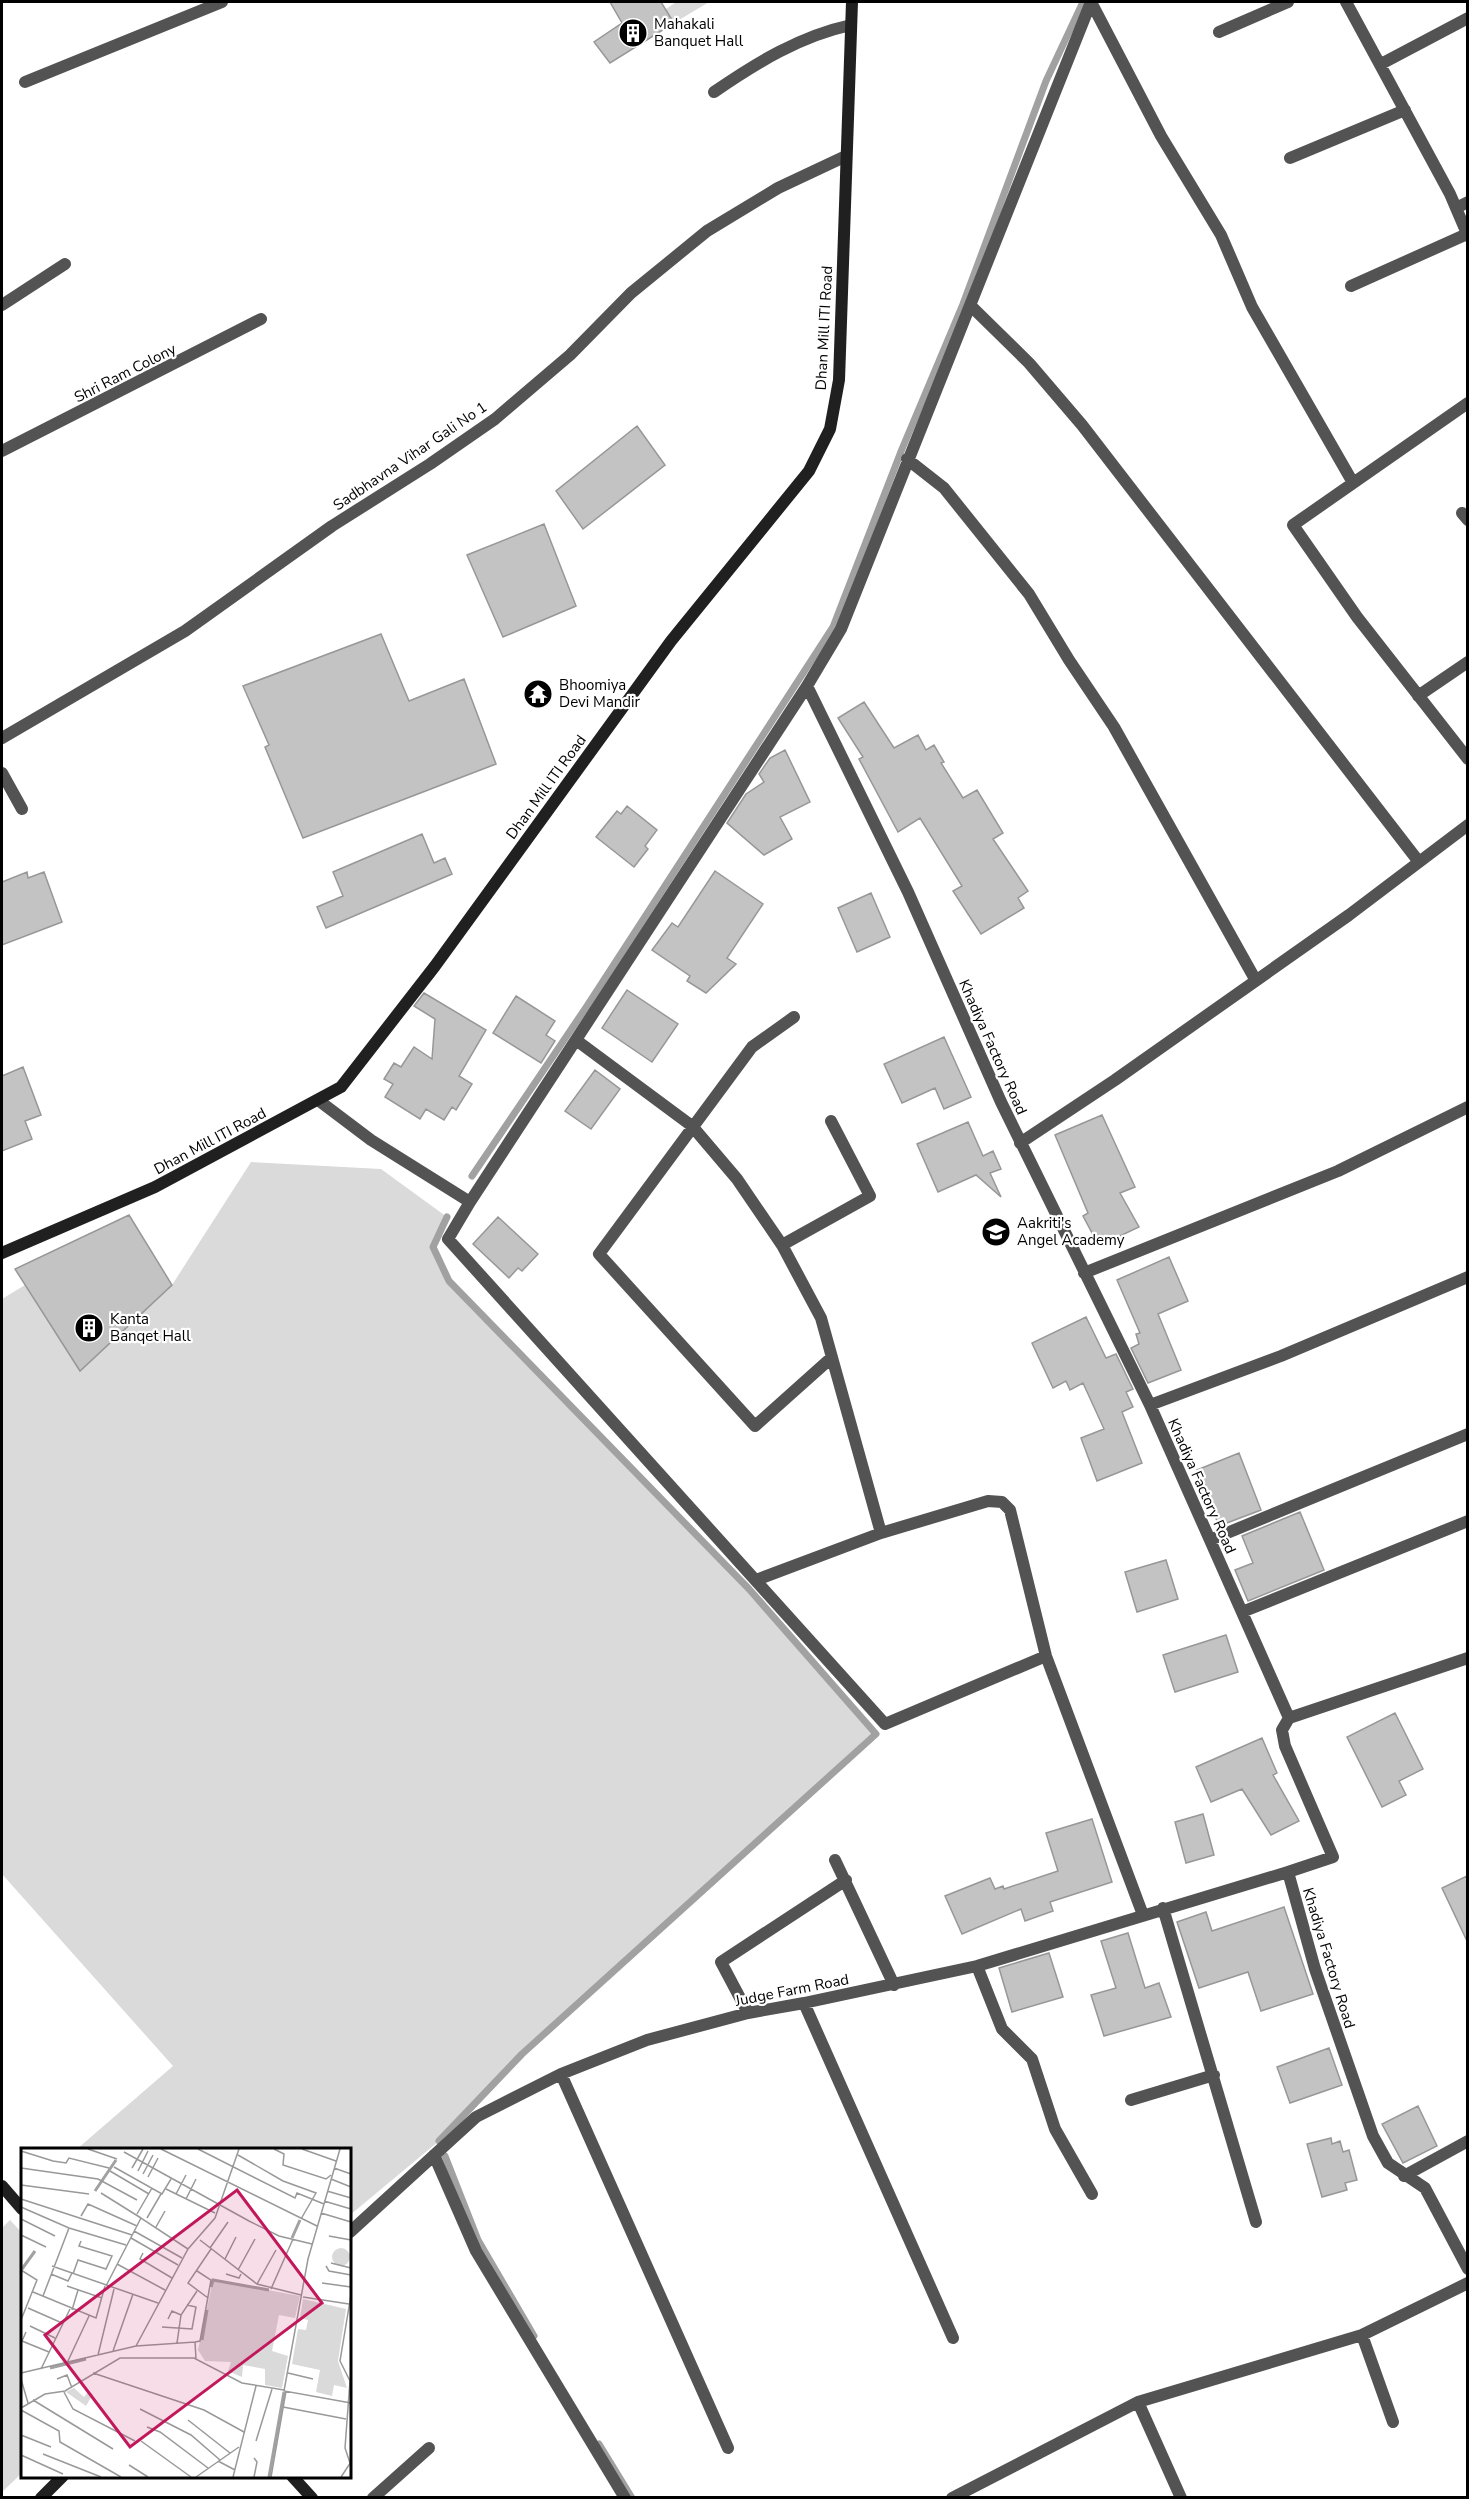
<svg xmlns="http://www.w3.org/2000/svg" width="1469" height="2499" font-family="'Nunito Sans',sans-serif">
<style>
.green{fill:#dadada}
.lines{fill:none;stroke-linecap:round;stroke-linejoin:round}
.stream{stroke:#a1a1a1;stroke-width:7}
.building{fill:#c3c3c3;stroke:#979797;stroke-width:1.5}
.street{stroke:#535353;stroke-width:12}
.secondary{stroke:#202020;stroke-width:12}
.labels{text-anchor:middle;stroke-width:4.5;stroke-linejoin:round;paint-order:stroke}
.poi-label{font-size:15px;fill:#000;stroke:#fff;text-anchor:start}
.street-label{font-size:15px;fill:#000;stroke:#fff}
.inset-river{fill:none;stroke:#a1a1a1;stroke-width:3}
.inset-road{fill:none;stroke:#999;stroke-width:1.5}
.view{fill:#c2185b;fill-opacity:0.15;stroke:#c2185b;stroke-width:3}
.inset-edge{fill:none;stroke:#000;stroke-width:3}
</style>
<rect width="100%" height="100%" fill="#fff"/>
<path class="green" d="M 676,2 L 709,2 L 674,23 L 666,9 Z
M 251,1162 L 381,1169 L 447,1217 L 433,1247 L 449,1281 L 749,1589 L 876,1734 L 522,2054 L 439,2141 L 350,2215 L 350,2150 L 77,2149 L 173,2066 L 2,1874 L 2,1299 L 25,1285 L 80,1371 L 172,1285 Z
M 10,2220 L 22,2233 L 22,2473 L 2,2492 L 2,2228 Z"/>
<g class="lines">
<path class="stream" d="M 472,1176 L 587,1006 L 833,627 L 902,449 L 963,304 L 1046,81 L 1083,2
M 439,2141 L 522,2054 L 876,1734 L 749,1589 L 449,1281 L 433,1247 L 447,1217
M 445,2156 L 478,2240 L 534,2336
M 599,2444 L 632,2498"/>
</g>
<path class="building" d="M 610,2 L 661,2 L 674,23 L 610,63 L 594,42 L 622,23 Z
M 637,426 L 665,465 L 583,529 L 556,491 Z
M 544,524 L 576,606 L 503,637 L 467,555 Z
M 381,634 L 409,701 L 464,679 L 496,764 L 303,838 L 265,747 L 269,745 L 243,686 Z
M 864,702 L 894,748 L 918,735 L 926,750 L 934,745 L 944,762 L 941,763 L 963,798 L 977,790 L 1003,833 L 993,839 L 1028,891 L 1018,898 L 1024,908 L 981,934 L 953,891 L 962,886 L 920,818 L 898,832 L 859,759 L 863,757 L 838,718 Z
M 785,750 L 810,802 L 780,817 L 792,839 L 764,855 L 727,823 L 746,794 L 764,782 L 759,774 L 770,758 Z
M 627,806 L 657,830 L 645,846 L 648,849 L 634,867 L 596,837 L 617,811 L 621,814 Z
M 422,834 L 434,863 L 445,858 L 452,874 L 326,928 L 317,907 L 343,896 L 333,872 Z
M 715,871 L 763,904 L 727,958 L 736,964 L 706,993 L 687,981 L 690,976 L 652,950 L 672,923 L 678,927 Z
M 27,872 L 28,878 L 44,872 L 62,922 L 2,945 L 2,882 Z
M 871,893 L 890,937 L 857,952 L 838,908 Z
M 627,990 L 678,1024 L 652,1062 L 602,1028 Z
M 424,993 L 486,1030 L 459,1076 L 472,1084 L 456,1110 L 452,1107 L 444,1120 L 426,1109 L 420,1119 L 385,1097 L 393,1084 L 384,1079 L 394,1063 L 401,1067 L 414,1047 L 432,1059 L 435,1019 L 414,1006 Z
M 516,996 L 555,1021 L 546,1035 L 555,1041 L 541,1063 L 493,1033 Z
M 944,1037 L 971,1097 L 944,1109 L 935,1088 L 902,1103 L 884,1064 Z
M 23,1067 L 41,1115 L 25,1121 L 32,1139 L 2,1151 L 2,1076 Z
M 595,1070 L 620,1089 L 591,1129 L 565,1111 Z
M 1102,1115 L 1135,1187 L 1120,1193 L 1139,1227 L 1099,1246 L 1083,1216 L 1088,1213 L 1055,1135 Z
M 968,1122 L 983,1156 L 993,1151 L 1001,1169 L 990,1173 L 1001,1197 L 976,1175 L 938,1192 L 917,1144 Z
M 129,1215 L 172,1285 L 80,1371 L 15,1269 Z
M 498,1217 L 538,1254 L 522,1271 L 518,1268 L 509,1278 L 473,1244 Z
M 1169,1257 L 1188,1301 L 1158,1314 L 1181,1370 L 1148,1383 L 1131,1348 L 1139,1344 L 1136,1334 L 1140,1333 L 1117,1280 Z
M 1086,1317 L 1106,1358 L 1116,1354 L 1133,1389 L 1126,1392 L 1133,1407 L 1122,1412 L 1142,1463 L 1097,1481 L 1081,1438 L 1104,1429 L 1083,1383 L 1070,1390 L 1066,1381 L 1053,1388 L 1032,1343 Z
M 1239,1453 L 1261,1510 L 1219,1526 L 1197,1470 Z
M 1300,1512 L 1324,1570 L 1248,1601 L 1235,1570 L 1253,1563 L 1242,1536 Z
M 1166,1560 L 1178,1599 L 1137,1612 L 1125,1572 Z
M 1226,1635 L 1238,1672 L 1175,1692 L 1163,1655 Z
M 1395,1713 L 1423,1769 L 1399,1781 L 1406,1795 L 1382,1807 L 1347,1737 Z
M 1262,1738 L 1277,1773 L 1273,1775 L 1299,1821 L 1271,1835 L 1242,1789 L 1211,1802 L 1196,1767 Z
M 1203,1814 L 1214,1855 L 1186,1863 L 1175,1822 Z
M 1092,1819 L 1112,1882 L 1050,1902 L 1053,1911 L 1025,1921 L 1021,1909 L 962,1934 L 945,1896 L 990,1878 L 995,1889 L 1003,1886 L 1004,1889 L 1058,1871 L 1046,1833 Z
M 1467,1876 L 1467,1941 L 1442,1888 Z
M 1284,1907 L 1313,1994 L 1261,2011 L 1248,1972 L 1199,1988 L 1177,1922 L 1206,1912 L 1212,1931 Z
M 1128,1933 L 1145,1988 L 1159,1983 L 1171,2017 L 1104,2036 L 1091,1995 L 1116,1988 L 1101,1941 Z
M 1049,1953 L 1063,1997 L 1012,2012 L 999,1968 Z
M 1329,2048 L 1342,2085 L 1290,2103 L 1277,2067 Z
M 1418,2106 L 1437,2146 L 1403,2163 L 1382,2124 Z
M 1331,2138 L 1332,2144 L 1340,2141 L 1343,2152 L 1349,2150 L 1357,2180 L 1345,2183 L 1347,2190 L 1322,2197 L 1307,2144 Z"/>
<g class="lines">
<path class="street" d="M 1091,2 L 1161,136 L 1221,235 L 1252,307 L 1352,481
M 1346,2 L 1450,194 L 1468,236
M 1219,32 L 1288,2
M 1381,64 L 1468,18
M 25,82 L 222,2
M 714,92 C 756,63 800,36 851,25
M 1290,158 L 1405,110
M 1456,208 L 1468,202
M 1351,286 L 1467,234
M 2,305 L 65,264
M 972,307 L 1029,363 L 1082,425 L 1419,862
M 1468,403 L 1293,525 L 1357,617 L 1468,759
M 2,451 L 261,319
M 907,459 L 944,488 L 1029,594 L 1069,660 L 1114,727 L 1255,979
M 1462,513 L 1468,520
M 807,686 L 908,892 L 1001,1102 L 1150,1405 L 1289,1718 L 1282,1730 L 1285,1746 L 1333,1857 L 1288,1872 L 1315,1969 L 1373,2136 L 1388,2163 L 1425,2188 L 1468,2269
M 1418,696 L 1468,662
M 2,738 L 185,631 L 332,526 L 430,464 L 495,419 L 570,355 L 631,293 L 707,231 L 778,188 L 846,156
M 2,773 L 22,809
M 794,1017 L 752,1047 L 599,1254 L 755,1426 L 830,1359
M 576,1040 L 692,1126 L 737,1179 L 782,1245 L 821,1318 L 881,1533
M 318,1100 L 371,1140 L 470,1202 L 807,686 L 841,629 L 1091,2
M 1020,1143 L 1115,1080 L 1349,915 L 1468,825
M 470,1202 L 448,1239 L 885,1724 L 1046,1656
M 782,1245 L 870,1196 L 831,1121
M 1084,1273 L 1338,1171 L 1468,1107
M 1150,1405 L 1281,1356 L 1468,1277
M 1210,1540 L 1468,1434
M 756,1580 L 881,1533 L 988,1501 L 1002,1502 L 1010,1510 L 1046,1656 L 1143,1915
M 1242,1612 L 1468,1521
M 1289,1718 L 1468,1658
M 835,1860 L 894,1985
M 1163,1908 L 1256,2222
M 977,1966 L 1002,2029 L 1032,2059 L 1055,2129 L 1092,2194
M 804,2003 L 953,2338
M 748,2013 L 721,1962 L 846,1880
M 561,2074 L 728,2448
M 1131,2100 L 1214,2075
M 434,2155 L 476,2251 L 625,2498
M 1404,2176 L 1468,2141
M 350,2232 L 476,2117 L 561,2074 L 647,2040 L 748,2013 L 804,2003 L 977,1966 L 1288,1872
M 1362,2335 L 1393,2422
M 1138,2402 L 1181,2498
M 373,2498 L 429,2448
M 952,2498 L 1138,2402 L 1362,2335 L 1468,2283"/>
<path class="secondary" d="M 2,1253 L 155,1187 L 341,1087 L 435,966 L 671,641 L 809,471 L 830,429 L 839,380 L 852,2
M 2,2186 L 22,2209
M 292,2476 L 312,2498
M 41,2498 L 63,2476"/>
</g>
<defs>
<g id="building-disc" transform="scale(1.5)"><circle r="9.5" fill="#000" stroke="#fff"/><path d="M-4-6H4V6H1V3H-1V6H-4ZM-2.5-4.3h1.7v1.8h-1.7ZM.8-4.3h1.7v1.8H.8ZM-2.5-1h1.7V.8h-1.7ZM.8-1h1.7V.8H.8Z" fill="#fff"/></g>
<g id="temple-disc" transform="scale(1.5)"><circle r="9.5" fill="#000" stroke="#fff"/><path d="M0-6L5-2H3V0L6.5 2.5H4V6H1.5V3h-3V6H-4V2.5H-6.5L-3 0V-2H-5Z" fill="#fff"/></g>
<g id="school-disc" transform="scale(1.5)"><circle r="9.5" fill="#000" stroke="#fff"/><path d="M0-5L7-2L0 1L-7-2ZM-4 1L0 2.5L4 1V4Q0 6-4 4Z" fill="#fff"/></g>
</defs>
<g fill-rule="evenodd">
<use href="#building-disc" x="633" y="33"/>
<use href="#temple-disc" x="538" y="694"/>
<use href="#school-disc" x="996" y="1232"/>
<use href="#building-disc" x="89" y="1328"/>
</g>
<g class="labels">
<g class="poi-label">
<text x="654" y="29">Mahakali<tspan x="654" dy="17">Banquet Hall</tspan></text>
<text x="559" y="690">Bhoomiya<tspan x="559" dy="17">Devi Mandir</tspan></text>
<text x="1017" y="1228">Aakriti's<tspan x="1017" dy="17">Angel Academy</tspan></text>
<text x="110" y="1324">Kanta<tspan x="110" dy="17">Banqet Hall</tspan></text>
</g>
<g class="street-label">
<text transform="translate(824 328) rotate(-87)" y="5">Dhan Mill ITI Road</text>
<text transform="translate(125 373) rotate(-27)" y="5">Shri Ram Colony</text>
<text transform="translate(410 456) rotate(-34)" y="5">Sadbhavna Vihar Gali No 1</text>
<text transform="translate(546 787) rotate(-54)" y="5">Dhan Mill ITI Road</text>
<text transform="translate(993 1047) rotate(66)" y="5">Khadiya Factory Road</text>
<text transform="translate(210 1141) rotate(-28)" y="5">Dhan Mill ITI Road</text>
<text transform="translate(1202 1486) rotate(66)" y="5">Khadiya Factory Road</text>
<text transform="translate(1329 1958) rotate(73)" y="5">Khadiya Factory Road</text>
<text transform="translate(792 1990) rotate(-11)" y="5">Judge Farm Road</text>
</g>
</g>
<g transform="translate(21 2148)">
<rect width="330" height="330" fill="#fff"/>
<path d="M311 109a9 9 0 1 1 18 0a9 9 0 1 1-18 0ZM 192,132 L 279,148 L 274,170 L 258,167 L 251,203 L 267,208 L 261,240 L 244,237 L 244,221 L 222,217 L 221,229 L 207,223 L 210,214 L 184,213 L 177,202 ZM 282,151 L 325,161 L 317,213 L 326,240 L 313,237 L 311,248 L 295,244 L 299,222 L 271,216 L 277,181 L 285,182 L 287,172 L 279,170 ZM 53,240 L 63,249 L 67,244 L 72,246 L 65,258 L 45,244 Z" fill="#dadada"/>
<path class="inset-river" d="M 74,43 L 95,12M 271,90 L 279,72M 1,121 L 14,103M 190,139 L 192,132 L 248,142M 181,192 L 186,162M 29,220 L 65,211M 248,329 L 263,244"/>
<path class="inset-road" d="M 67,1 L 96,11M 140,1 L 296,78M 177,1 L 274,50 L 276,45 L 303,56M 253,1 L 263,6 L 262,17 L 305,31 L 310,27M 281,1 L 315,13M 319,1 L 287,111 L 263,243 L 330,255M 0,3 L 32,13 L 45,15 L 48,10 L 88,20M 103,4 L 228,73 L 258,88 L 291,96M 217,7 L 262,33 L 295,45 L 280,71M 93,19 L 141,46 L 150,31M 0,20 L 77,31 L 116,52M 111,20 L 122,1M 313,20 L 330,26M 89,23 L 128,46M 117,23 L 127,3M 122,26 L 132,7M 127,29 L 137,10M 310,31 L 330,39M 0,37 L 68,46M 145,41 L 194,65M 306,43 L 330,50M 80,45 L 120,70M 155,46 L 165,27M 0,51 L 111,87M 165,51 L 175,31M 303,53 L 330,61M 0,59 L 48,80 L 105,97M 300,65 L 330,74M 116,66 L 131,40M 60,68 L 67,56 L 116,78M 126,70 L 140,46M 0,71 L 34,88M 135,79 L 144,63M 113,83 L 161,110M 0,87 L 25,99M 308,88 L 330,92M 110,90 L 157,117M 179,92 L 236,136 L 280,147M 189,100 L 207,74M 122,105 L 119,111 L 151,130M 204,111 L 215,89M 310,115 L 330,120M 96,116 L 144,142M 31,118 L 137,155M 305,118 L 308,123 L 330,127M 0,122 L 16,132 L 0,172M 217,122 L 234,91M 30,126 L 47,133 L 51,125M 52,126 L 57,112 L 85,121 L 91,108 L 58,98 L 60,93M 205,126 L 218,130 L 220,126M 301,135 L 330,139M 236,136 L 255,102M 46,138 L 81,150M 85,138 L 120,70 L 167,101M 250,141 L 272,91M 12,144 L 75,170 L 84,138M 22,148 L 48,80M 282,149 L 328,156M 187,150 L 167,135 L 190,101M 7,160 L 41,175M 51,162 L 57,142M 147,171 L 151,163 L 160,167M 9,178 L 34,190M 141,179 L 171,181 L 175,159 L 166,157M 5,184 L 1,193 L 28,204M 174,194 L 179,193 L 190,132 L 176,123M 156,195 L 160,167 L 176,143M 115,198 L 167,101 L 194,70 L 218,1M 92,203 L 112,146M 77,207 L 93,141M 46,215 L 68,168M 20,221 L 49,161M 0,225 L 115,198 L 174,194 L 175,211M 72,225 L 183,262 L 223,284M 267,225 L 292,231M 0,231 L 7,255M 36,231 L 46,227 L 51,240M 43,244 L 52,261 L 114,293M 12,252 L 92,301M 262,259 L 325,271M 0,260 L 24,246 L 44,243 L 99,210 L 173,210 L 221,235 L 263,242M 119,261 L 170,287 L 199,312M 0,262 L 38,283 L 39,294 L 100,329M 167,272 L 209,305M 126,279 L 139,284 L 187,320M 0,287 L 30,299M 120,293 L 170,329M 235,293 L 251,241M 22,306 L 80,329M 0,307 L 42,326M 197,313 L 214,322M 329,315 L 324,300 L 329,233 L 319,213 L 330,147M 108,317 L 127,329M 175,329 L 218,299M 212,329 L 235,238M 233,329 L 236,314 L 233,310M 250,329 L 265,243M 320,329 L 330,314"/>
<path class="view" d="M 216,42 L 301,155 L 109,299 L 24,187 Z"/>
<rect width="330" height="330" class="inset-edge"/>
</g>
<rect width="1469" height="2499" fill="none" stroke="#000000" stroke-width="6"/>
</svg>
